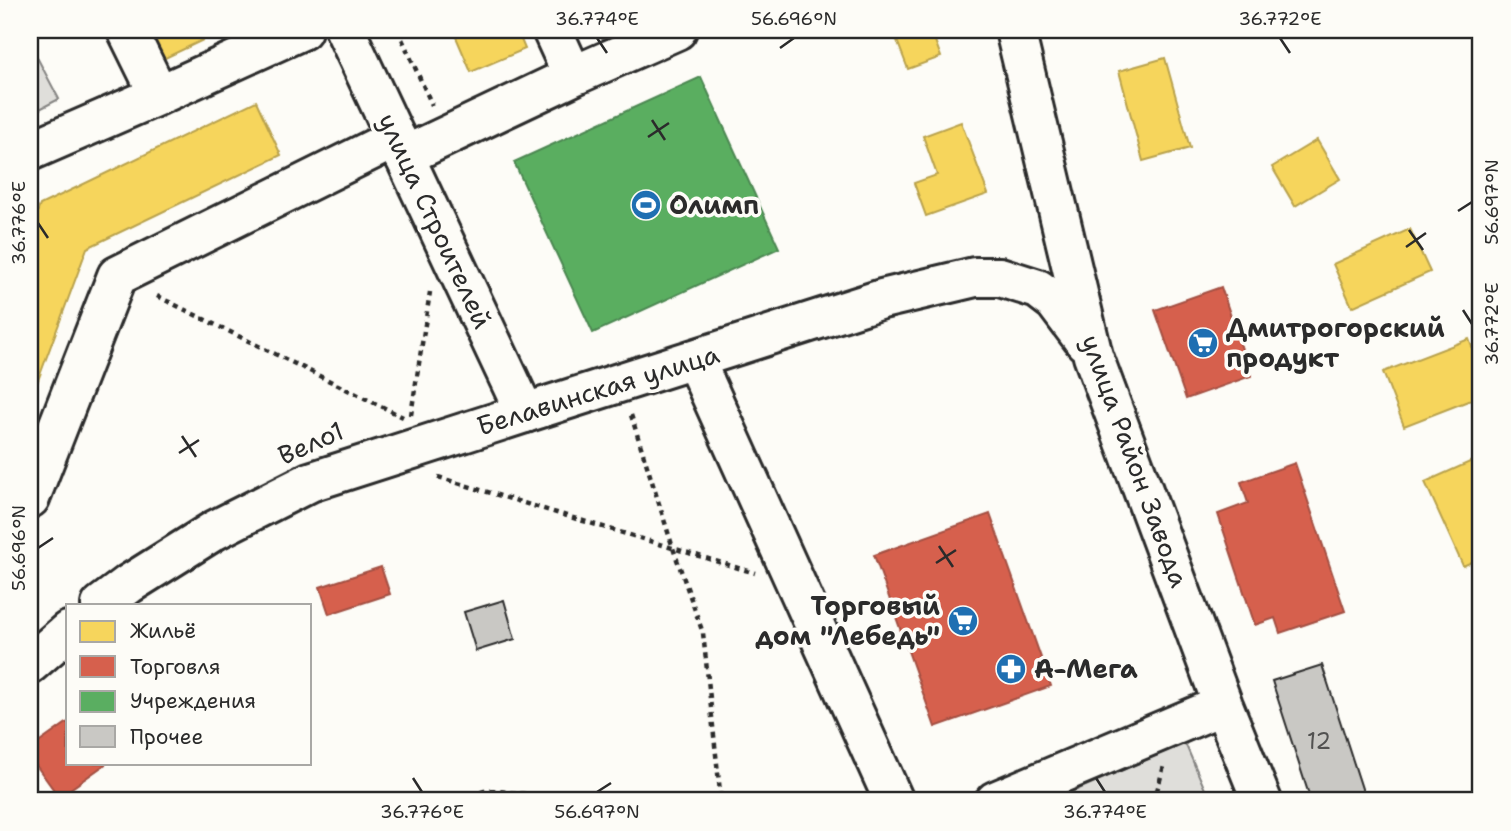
<svg xmlns="http://www.w3.org/2000/svg" width="1511" height="831" font-family="'Shantell Sans',sans-serif">
<style>
.green{fill:#dfdeda;stroke:#858482;stroke-width:2}
.homes{fill:#f6d55c;stroke:#b9a24d;stroke-width:2}
.shops{fill:#d6604d;stroke:#a35043;stroke-width:2}
.public{fill:#5aae61;stroke:#4c8751;stroke-width:2}
.building{fill:#c9c8c4;stroke:#2b2b2b;stroke-width:2}
.lines{fill:none;stroke-linecap:round;stroke-linejoin:round}
.minor-casing{stroke:#2b2b2b;stroke-width:44}
.major-casing{stroke:#2b2b2b;stroke-width:44}
.path{stroke:#2b2b2b;stroke-width:4.5;stroke-dasharray:5 5;stroke-linecap:butt}
.minor{stroke:#fdfcf7;stroke-width:38}
.major{stroke:#fdfcf7;stroke-width:38}
.ticks{fill:none;stroke:#2b2b2b;stroke-width:2.5}
.labels{text-anchor:middle;stroke-width:7;stroke-linejoin:round;paint-order:stroke}
.number-label{font-size:23px;fill:#525251}
.poi-label{font-size:26px;font-weight:bold;fill:#2b2b2b;stroke:#fdfcf7;text-anchor:start}
.street-label{font-size:26px;fill:#2b2b2b;stroke:#fdfcf7}
.neatline{fill:none;stroke:#2b2b2b;stroke-width:2.5}
.ticks-label{font-size:18px;text-anchor:middle;fill:#2b2b2b}
</style>
<rect width="100%" height="100%" fill="#fdfcf7"/>
<filter id="ink" filterUnits="userSpaceOnUse"><feTurbulence type="fractalNoise" baseFrequency=".0143" numOctaves="2"/><feDisplacementMap in="SourceGraphic" scale="14" xChannelSelector="R" yChannelSelector="G"/><feConvolveMatrix kernelMatrix="1 2 1 2 8 2 1 2 1" color-interpolation-filters="sRGB"/></filter>
<g filter="url(#ink)">
<path class="green" d="M 30,44 L 59,99 L 30,114 Z
M 1185,743 L 1210,801 L 1051,801 Z"/>
<path class="homes" d="M 146,30 L 224,30 L 161,60 Z
M 453,30 L 517,30 L 525,49 L 471,72 Z
M 893,30 L 931,30 L 941,57 L 908,69 Z
M 1165,58 L 1190,148 L 1143,161 L 1119,71 Z
M 256,101 L 281,155 L 87,248 L 30,402 L 30,233 L 40,205 Z
M 961,122 L 988,194 L 926,216 L 914,183 L 937,175 L 923,136 Z
M 1317,140 L 1340,179 L 1295,206 L 1272,167 Z
M 1410,229 L 1430,272 L 1352,307 L 1333,264 Z
M 1469,339 L 1481,371 L 1481,396 L 1404,426 L 1383,372 Z
M 1472,461 L 1481,482 L 1481,558 L 1463,566 L 1425,482 Z"/>
<path class="shops" d="M 1221,287 L 1251,376 L 1186,399 L 1155,310 Z
M 1295,463 L 1345,611 L 1280,633 L 1275,618 L 1255,625 L 1218,514 L 1248,503 L 1241,482 Z
M 990,514 L 1051,686 L 935,727 L 874,555 Z
M 381,567 L 390,594 L 329,614 L 320,587 Z
M 68,722 L 68,763 L 107,763 L 59,797 L 30,757 L 30,749 Z"/>
<path class="public" d="M 701,77 L 779,248 L 593,333 L 514,162 Z"/>
<path class="building" d="M 504,600 L 515,639 L 476,651 L 464,612 Z
M 1322,665 L 1366,801 L 1311,801 L 1272,681 Z"/>
<g class="lines">
<g class="minor-casing">
<path id="minor" d="M 127,30 L 159,95 L 302,30
M 1015,30 L 1093,356 L 1223,705 L 1262,801
M 573,76 L 677,30
M 30,151 L 159,95
M 404,156 L 573,76 L 552,30
M 695,360 L 894,801
M 525,413 L 882,299 L 975,277 L 1000,277 L 1038,289 L 1055,302 L 1085,342
M 30,498 L 117,276 L 396,138
M 995,801 L 1223,705"/>
</g>
<g class="major-casing">
<path id="major" d="M 101,605 L 129,584 L 215,530 L 310,482 L 525,413 L 345,30
M 30,664 L 68,631"/>
</g>
<path class="path" d="M 398,30 L 432,105
M 157,296 L 403,417
M 411,415 L 430,292
M 631,415 L 673,548 L 703,633 L 721,801
M 438,477 L 755,573
M 452,801 L 488,790 L 591,801
M 1154,801 L 1164,766"/>
<use href="#minor" class="minor"/>
<use href="#major" class="major"/>
</g>
</g>
<path class="ticks" d="M 597,38 L 607,53M 1280,38 L 1290,53M 780,48 L 794,38M 652,120 L 665,140M 648,137 L 669,123M 1458,211 L 1472,202M 38,223 L 48,238M 1409,230 L 1423,250M 1406,247 L 1426,233M 1463,310 L 1472,324M 182,436 L 196,457M 179,453 L 199,440M 939,546 L 953,567M 38,548 L 53,538M 936,563 L 956,550M 413,778 L 422,792M 1096,778 L 1105,792M 597,792 L 611,783"/>
<defs>
<g id="stadium-disc" transform="scale(1.575)"><circle r="9.5" fill="#1f6fb2" stroke="#fdfcf7"/><path d="M0-5a6.5 5 0 1 0 0 10a6.5 5 0 1 0 0-10ZM-3.5-1.8h7v3.6h-7Z" fill="#fff"/></g>
<g id="supermarket-disc" transform="scale(1.575)"><circle r="9.5" fill="#1f6fb2" stroke="#fdfcf7"/><path d="M-6-5.5h2.5l.6 2H6L4.5 2H-2.5L-4.4-4H-6ZM-1.5 3.2a1.3 1.3 0 1 0 .1 0ZM3 3.2a1.3 1.3 0 1 0 .1 0Z" fill="#fff"/></g>
<g id="pharmacy-disc" transform="scale(1.575)"><circle r="9.5" fill="#1f6fb2" stroke="#fdfcf7"/><path d="M-2-6h4v4h4v4h-4v4h-4v-4h-4v-4h4Z" fill="#fff"/></g>
</defs>
<g fill-rule="evenodd">
<use href="#stadium-disc" x="646" y="205"/>
<use href="#supermarket-disc" x="1203" y="343"/>
<use href="#supermarket-disc" x="963" y="621"/>
<use href="#pharmacy-disc" x="1011" y="669"/>
</g>
<g class="labels">
<g class="number-label">
<text x="1319" y="749">12</text>
</g>
<g class="poi-label">
<text x="669" y="214">Олимп</text>
<text x="1226" y="337">Дмитрогорский<tspan x="1226" dy="30">продукт</tspan></text>
<text x="940" y="615" text-anchor="end">Торговый<tspan x="940" dy="30">дом "Лебедь"</tspan></text>
<text x="1034" y="678">А-Мега</text>
</g>
<g class="street-label">
<text transform="translate(435 221) rotate(65)" y="9">улица Строителей</text>
<text transform="translate(598 390) rotate(-17)" y="9">Белавинская улица</text>
<text transform="translate(311 443) rotate(-24)" y="9">Вело1</text>
<text transform="translate(1135 461) rotate(70)" y="9">улица Район Завода</text>
</g>
</g>
<rect width="1511" height="831" fill="none" stroke="#fdfcf7" stroke-width="77"/>
<rect x="66" y="604" width="245" height="161" fill="#fdfcf7" stroke="#a9a8a5" stroke-width="2"/>
<rect x="80" y="621" width="35" height="21" fill="#f6d55c" stroke="#a9a8a5" stroke-width="2"/>
<text x="130" y="638" font-size="21" fill="#2b2b2b">Жильё</text>
<rect x="80" y="656" width="35" height="21" fill="#d6604d" stroke="#a9a8a5" stroke-width="2"/>
<text x="130" y="674" font-size="21" fill="#2b2b2b">Торговля</text>
<rect x="80" y="691" width="35" height="21" fill="#5aae61" stroke="#a9a8a5" stroke-width="2"/>
<text x="130" y="708" font-size="21" fill="#2b2b2b">Учреждения</text>
<rect x="80" y="726" width="35" height="21" fill="#c9c8c4" stroke="#a9a8a5" stroke-width="2"/>
<text x="130" y="744" font-size="21" fill="#2b2b2b">Прочее</text>
<rect x="38" y="38" width="1434" height="754" class="neatline"/>
<g class="ticks-label">
<text x="597" y="25">36.774°E</text>
<text x="794" y="25">56.696°N</text>
<text x="1280" y="25">36.772°E</text>
<text transform="translate(1492 202) rotate(-90)" y="6">56.697°N</text>
<text transform="translate(19 223) rotate(-90)" y="6">36.776°E</text>
<text transform="translate(1492 324) rotate(-90)" y="6">36.772°E</text>
<text transform="translate(19 548) rotate(-90)" y="6">56.696°N</text>
<text x="422" y="818">36.776°E</text>
<text x="597" y="818">56.697°N</text>
<text x="1105" y="818">36.774°E</text>
</g>
</svg>
